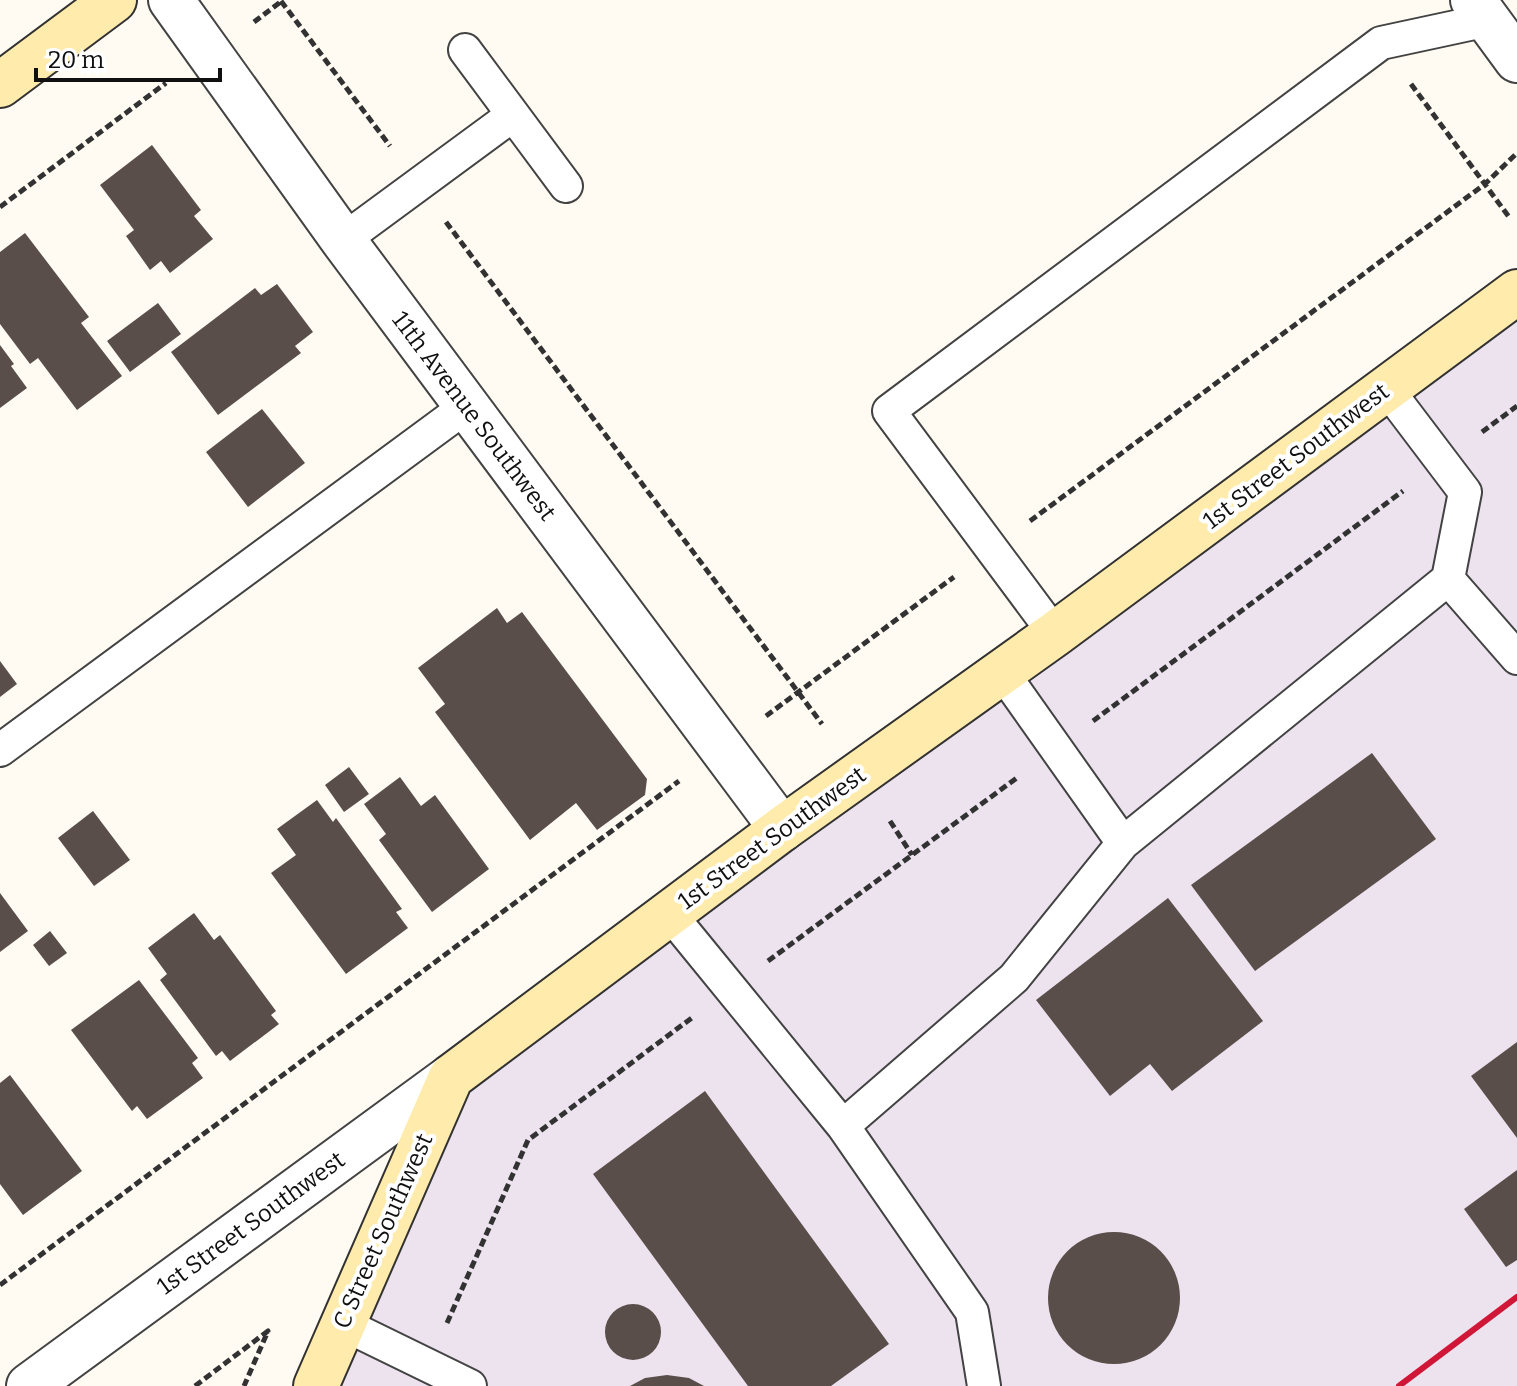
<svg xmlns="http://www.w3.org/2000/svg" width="1517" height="1386" font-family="Bitter,serif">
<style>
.industrial{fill:#ece3ef}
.building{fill:#5a4e4a}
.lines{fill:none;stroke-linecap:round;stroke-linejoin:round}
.lane-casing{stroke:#434343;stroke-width:36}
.street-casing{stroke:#434343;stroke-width:48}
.secondary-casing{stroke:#323232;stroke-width:48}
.path{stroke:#323232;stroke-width:5;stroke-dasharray:8 4;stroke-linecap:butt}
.lane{stroke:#fff;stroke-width:32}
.street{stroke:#fff;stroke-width:44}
.secondary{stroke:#ffecad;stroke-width:44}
.rail{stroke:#d01737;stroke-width:6}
.labels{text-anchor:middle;stroke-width:8;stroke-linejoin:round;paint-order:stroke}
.street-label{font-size:24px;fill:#101010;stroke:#fff}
</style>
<rect width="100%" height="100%" fill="#fffbf2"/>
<path class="industrial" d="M 1517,292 L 1517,1386 L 316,1386 L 451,1077 Z"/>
<path class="building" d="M 152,145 L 201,210 L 194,216 L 213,239 L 170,273 L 161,261 L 150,270 L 126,236 L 134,230 L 100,185 Z
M 25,233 L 89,317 L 81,323 L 122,376 L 77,410 L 38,358 L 30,364 L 0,324 L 0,252 Z
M 277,284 L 313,332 L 295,346 L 301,353 L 218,415 L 171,352 L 255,288 L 261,295 Z
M 158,303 L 181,334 L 130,372 L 107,341 Z
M 0,345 L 14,364 L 11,366 L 27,388 L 0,408 Z
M 262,409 L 305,463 L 248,507 L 206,452 Z
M 497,608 L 507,623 L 522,612 L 647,779 L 645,795 L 597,830 L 576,803 L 530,840 L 435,712 L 445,704 L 418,668 Z
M 0,661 L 17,684 L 0,697 Z
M 1372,753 L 1436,839 L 1255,971 L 1191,885 Z
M 349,767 L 369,794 L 344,812 L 325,785 Z
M 400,777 L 421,806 L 435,795 L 489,869 L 432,912 L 379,840 L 386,834 L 364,804 Z
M 317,800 L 333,822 L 336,818 L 402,909 L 396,912 L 408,928 L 346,974 L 271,873 L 296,855 L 277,829 Z
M 93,811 L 130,860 L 94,886 L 58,838 Z
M 0,893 L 28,931 L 0,952 Z
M 1168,898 L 1263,1021 L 1172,1091 L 1150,1064 L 1110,1096 L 1036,1000 Z
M 194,913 L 214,940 L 220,935 L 276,1011 L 271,1015 L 279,1024 L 230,1061 L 222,1051 L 216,1056 L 160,980 L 167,974 L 148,948 Z
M 50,931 L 67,953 L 49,966 L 33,945 Z
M 139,980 L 198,1058 L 192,1063 L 203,1078 L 147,1119 L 137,1106 L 132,1111 L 71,1030 Z
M 1517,1042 L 1517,1138 L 1471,1076 Z
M 10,1075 L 82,1171 L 23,1215 L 0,1184 L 0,1083 Z
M 705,1091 L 889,1344 L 831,1386 L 748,1386 L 593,1174 Z
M 1517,1170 L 1517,1260 L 1506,1267 L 1464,1209 Z
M1048 1298a66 66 0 1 1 132 0a66 66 0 1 1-132 0Z
M605 1332a28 28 0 1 1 56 0a28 28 0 1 1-56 0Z
M 667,1375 L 689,1378 L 704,1386 L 630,1386 L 645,1378 Z"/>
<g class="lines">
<g class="lane-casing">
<path id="lane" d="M 465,50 L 566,186
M 343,240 L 513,115
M 1448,579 L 1517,658
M 1055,634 L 889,411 L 1381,43 L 1488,20
M 0,750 L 467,406
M 1123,843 L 1448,579 L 1465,492 L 1387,389
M 669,913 L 843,1126 L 972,1312 L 984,1386
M 843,1126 L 1014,978 L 1123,843 L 1002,672
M 343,1324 L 470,1386"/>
</g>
<g class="street-casing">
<path id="street" d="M 171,0 L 343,240 L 782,829
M 1473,0 L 1517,60
M 29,1386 L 451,1077"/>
</g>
<g class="secondary-casing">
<path id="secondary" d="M 0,85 L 114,0
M 316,1386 L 451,1077 L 782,829 L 1055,634 L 1517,292"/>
</g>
<path class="path" d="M 281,1 L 390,146
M 254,22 L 283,0
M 1411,84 L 1509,217
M 0,207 L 166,83
M 446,222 L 822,724
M 1482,432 L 1517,406
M 1030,521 L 1485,184 L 1517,153
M 766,716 L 954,577
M 1093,721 L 1403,491
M 890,821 L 912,855
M 768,961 L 1018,777
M 0,1285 L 679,781
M 447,1323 L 528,1140 L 693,1017
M 195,1386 L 268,1331 L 244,1386"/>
<use href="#lane" class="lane"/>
<use href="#street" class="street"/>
<use href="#secondary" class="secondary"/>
<path class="rail" d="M 1399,1386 L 1517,1297"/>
</g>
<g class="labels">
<g class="street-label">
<text transform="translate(474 416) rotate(53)" y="8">11th Avenue Southwest</text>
<text transform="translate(1296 456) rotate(-37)" y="8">1st Street Southwest</text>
<text transform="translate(772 838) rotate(-36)" y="8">1st Street Southwest</text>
<text transform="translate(251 1223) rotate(-36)" y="8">1st Street Southwest</text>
<text transform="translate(383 1231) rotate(-66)" y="8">C Street Southwest</text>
</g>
</g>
<path d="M36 68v12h184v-12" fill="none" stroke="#101010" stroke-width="4"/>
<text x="48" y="68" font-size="24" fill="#101010" stroke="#ffffff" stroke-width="6" paint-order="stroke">20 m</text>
</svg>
